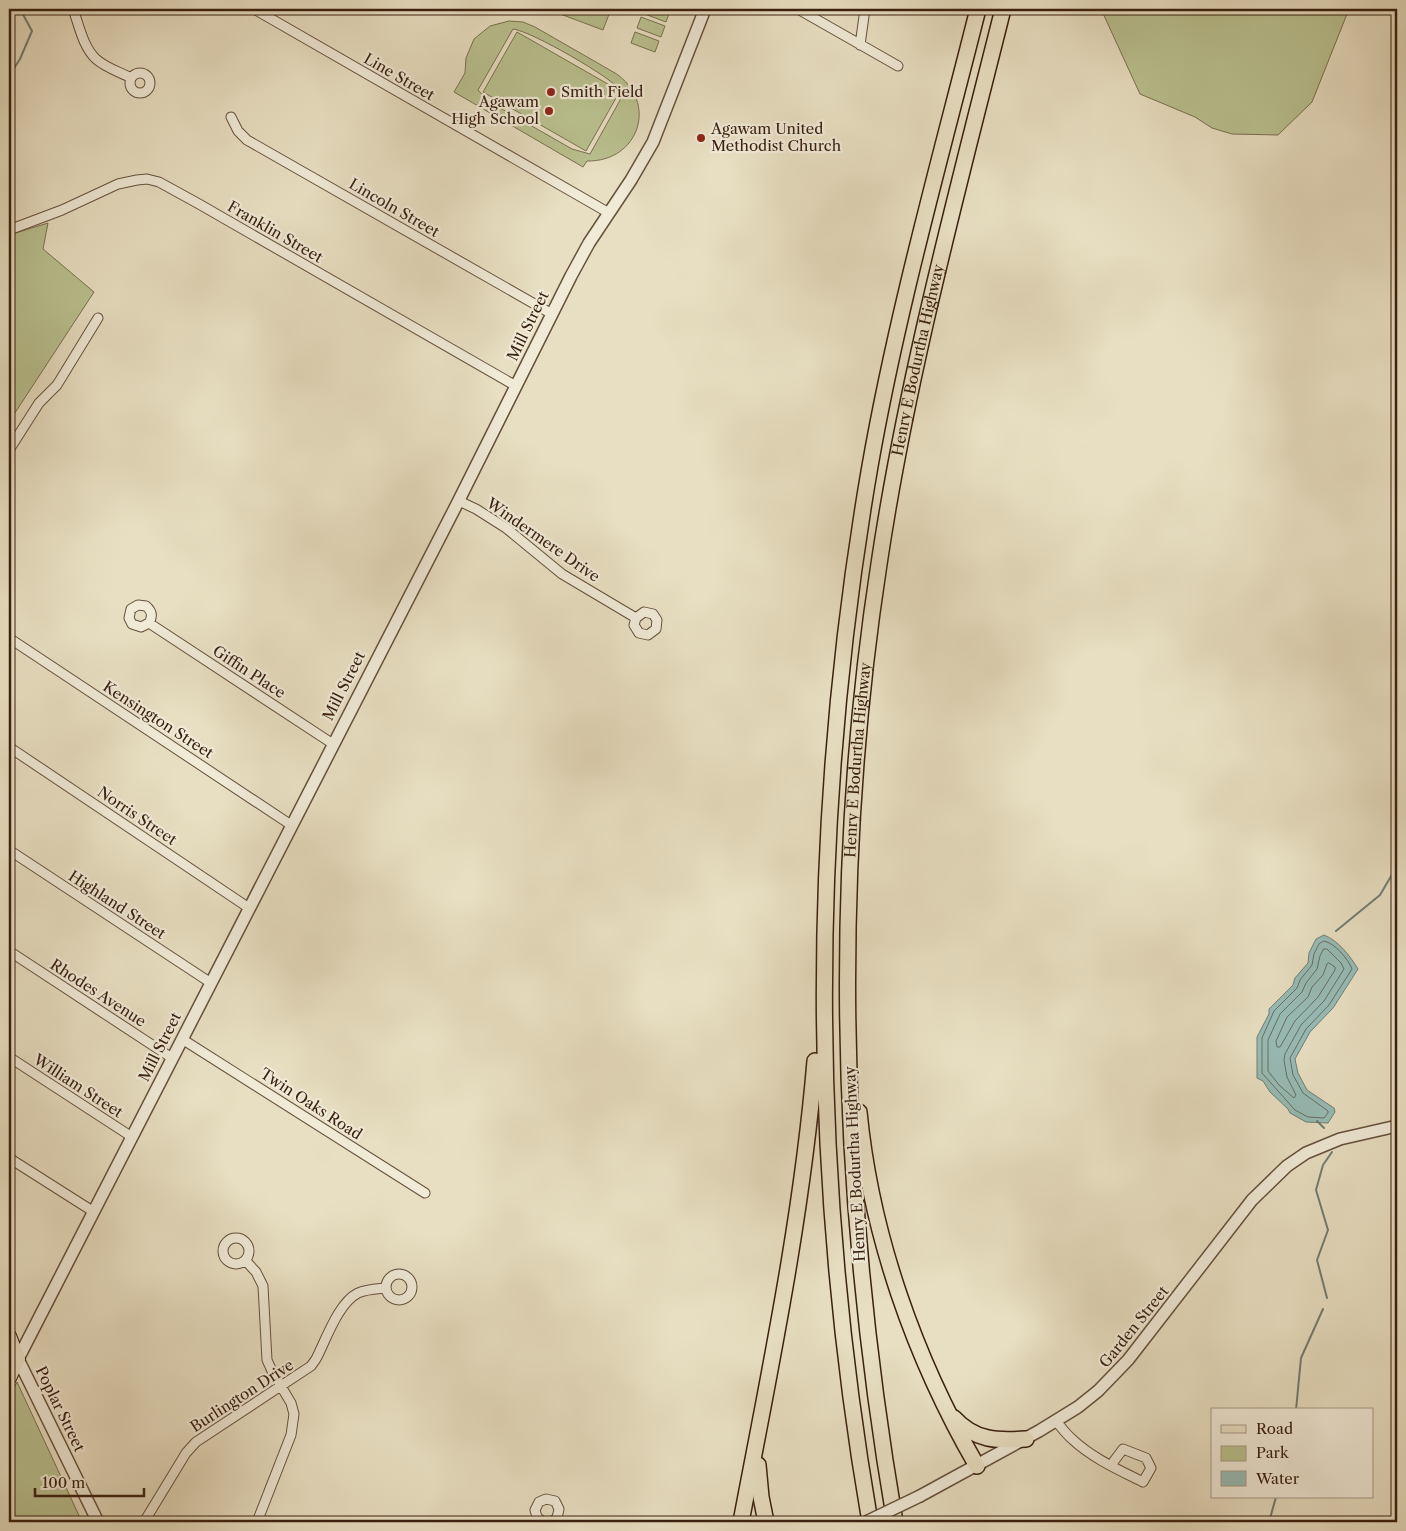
<svg xmlns="http://www.w3.org/2000/svg" width="1406" height="1531" font-family="'Libre Caslon Text',serif">
<style>
.green{fill:#bac190;stroke:#7a7050;fill-rule:evenodd}
.water{fill:#97bcb6;stroke:#727e74}
.lines{fill:none;stroke-linecap:round;stroke-linejoin:round}
.shore{stroke:#686e63;stroke-width:1}
.stream{stroke:#727e74;stroke-width:2}
.minor-casing{stroke:#66503c;stroke-width:11}
.tertiary-casing{stroke:#66503c;stroke-width:14}
.primary-casing{stroke:#3a2010;stroke-width:16}
.motorway-casing{stroke:#3a2010;stroke-width:18}
.minor{stroke:#f0ead7;stroke-width:9}
.tertiary{stroke:#f0ead7;stroke-width:11}
.primary{stroke:#e8dfc2;stroke-width:14}
.motorway{stroke:#e8dfc2;stroke-width:15}
.tertiary-bridge-casing{stroke:#66503c;stroke-width:14;stroke-linecap:butt}
.tertiary-bridge{stroke:#f0ead7;stroke-width:11}
.poi-dot{fill:#8f2418;stroke:#f0ead7;stroke-width:2}
.labels{text-anchor:middle;stroke-width:4.5;stroke-linejoin:round;paint-order:stroke}
.street-label{font-size:15px;fill:#3a2010;stroke:#f0ead7}
.poi-label{font-size:15px;fill:#3a2010;stroke:#f0ead7;text-anchor:start}
</style>
<rect width="100%" height="100%" fill="#e8dfc2"/>
<filter id="stains"><feTurbulence type="fractalNoise" baseFrequency=".004" numOctaves="4"/><feColorMatrix values="0 0 0 0 .2 0 0 0 0 .09 0 0 0 0 .02 0 0 0 .5 -.17"/></filter>
<radialGradient id="worn" r=".72"><stop offset=".6" stop-color="#630" stop-opacity="0"/><stop offset="1" stop-color="#630" stop-opacity=".3"/></radialGradient>
<path class="green" d="M 547,9 L 611,9 L 603,30 Z
M 644,9 L 664,9 L 670,11 L 666,22 L 642,13 Z
M 1101,9 L 1349,9 L 1312,102 L 1278,135 L 1232,134 L 1212,128 L 1195,117 L 1140,94 Z
M 641,17 L 665,26 L 661,37 L 637,28 Z
M 509,21 L 523,22 L 535,27 L 615,73 C 659,102 639,162 587,161 L 583,167 L 454,92 L 465,73 L 466,58 L 474,39 L 490,26 ZM 513,29 C 531,31 613,78 624,93 L 590,154 L 572,149 L 488,101 L 478,90 Z
M 517,32 L 620,91 L 586,151 L 483,92 Z
M 635,32 L 659,41 L 655,52 L 631,43 Z
M 48,223 L 43,249 L 94,292 L 9,422 L 9,235 Z
M 17,1382 L 82,1522 L 9,1522 L 9,1398 Z"/>
<path class="water" d="M 1324,935 C 1339,941 1350,956 1358,969 L 1333,1008 L 1310,1032 L 1295,1059 L 1298,1073 L 1307,1090 L 1334,1108 L 1335,1112 L 1328,1123 L 1306,1122 L 1290,1113 L 1288,1109 L 1270,1092 L 1263,1081 L 1257,1078 L 1257,1037 L 1269,1014 L 1269,1009 L 1293,985 L 1295,978 L 1308,963 L 1309,953 L 1316,939 Z"/>
<g class="lines">
<path class="shore" d="M 1324,941 C 1335,943 1348,959 1352,969 L 1329,1005 L 1306,1029 L 1290,1058 L 1293,1075 L 1303,1093 L 1328,1111 L 1328,1113 L 1324,1118 L 1308,1117 L 1295,1110 L 1262,1073 L 1262,1038 L 1274,1011 L 1297,988 L 1300,980 L 1312,965 L 1314,954 L 1319,944 Z
M 1324,949 L 1327,949 L 1341,963 L 1344,969 L 1324,1001 L 1301,1025 L 1285,1054 L 1284,1060 L 1287,1077 L 1296,1095 L 1294,1098 L 1279,1085 L 1268,1071 L 1268,1040 L 1280,1014 L 1302,992 L 1306,983 L 1317,969 L 1320,956 Z
M 1329,963 L 1335,967 L 1335,970 L 1318,997 L 1295,1021 L 1280,1047 L 1277,1047 L 1276,1041 L 1287,1017 L 1308,997 L 1312,987 L 1323,975 L 1327,964 Z"/>
<path class="stream" d="M 9,76 L 20,59 L 32,31 L 20,9
M 1336,931 L 1380,895 L 1397,866
M 1317,1121 L 1324,1128
M 1327,1298 L 1317,1260 L 1328,1230 L 1316,1190 L 1323,1165 L 1332,1152
M 1296,1410 L 1301,1358 L 1323,1309
M 1269,1522 L 1276,1497"/>
<g class="minor-casing">
<path id="minor" d="M 73,9 C 79,25 83,47 96,59 C 106,68 120,72 131,78
M 254,9 L 609,213
M 798,9 L 898,66
M 860,45 L 865,9
M130 83a10 10 0 1 1 20 0a10 10 0 1 1-20 0Z
M 231,117 L 238,131 L 247,140 L 552,314
M 9,230 L 62,210 L 118,184 L 137,180 L 147,179 L 159,182 L 199,204 L 516,386
M 9,450 L 39,403 L 57,385 L 98,318
M 459,501 L 476,509 L 506,528 L 562,574 L 636,618 L 634,625 L 639,633 L 648,635 L 656,629 L 657,620 L 653,614 L 644,612 L 636,618
M 149,623 L 141,627 L 132,624 L 129,618 L 131,609 L 138,605 L 146,606 C 152,611 153,616 149,623 L 333,744
M 9,638 L 291,825
M 9,747 L 249,908
M 9,850 L 211,983
M 9,951 L 172,1058
M 182,1039 L 425,1193
M 9,1057 L 132,1137
M 9,1158 L 94,1212
M223 1251a13 13 0 1 1 26 0a13 13 0 1 1-26 0Z
M 245,1260 L 256,1272 L 263,1286 L 267,1360 L 272,1371 L 291,1403 L 294,1414 L 291,1435 L 257,1522
M386 1287a13 13 0 1 1 26 0a13 13 0 1 1-26 0Z
M 1056,1421 C 1061,1427 1066,1434 1072,1439 C 1092,1458 1119,1470 1143,1482 L 1151,1468 L 1146,1458 L 1123,1449 L 1111,1465
M 144,1522 L 186,1453 L 196,1442 L 311,1366 L 316,1359 C 326,1340 338,1303 358,1293 C 367,1289 376,1289 386,1288
M 543,1522 L 537,1517 L 535,1510 L 539,1502 L 546,1499 L 555,1501 L 559,1509 L 557,1518 L 551,1522"/>
</g>
<g class="tertiary-casing">
<path id="tertiary" d="M 920,1496 L 1039,1431 L 1078,1407 L 1098,1391 L 1128,1360 L 1252,1200 L 1287,1166 L 1306,1153 L 1340,1139 L 1397,1126
M 98,1522 L 18,1359 L 458,502 L 571,276 L 589,243 L 631,180 L 653,142 L 705,9"/>
</g>
<g class="primary-casing">
<path id="primary" d="M 9,1336 L 18,1359 L 9,1378"/>
</g>
<g class="motorway-casing">
<g id="motorway">
<path d="M 859,1112 C 871,1235 915,1359 977,1466"/>
<path d="M 954,1418 C 975,1441 998,1441 1026,1439"/>
<path d="M 758,1465 L 761,1497 L 766,1522"/>
<path d="M 741,1522 C 770,1369 802,1217 815,1061"/>
<path d="M 870,1522 C 809,1169 809,819 870,466 C 897,312 940,160 978,9"/>
<path id="s1" d="M 895,1522 C 841,1207 830,882 879,564 C 907,376 957,193 1003,9"/>
</g>
</g>
<use href="#minor" class="minor"/>
<use href="#tertiary" class="tertiary"/>
<use href="#primary" class="primary"/>
<use href="#motorway" class="motorway"/>
<g class="tertiary-bridge-casing">
<path id="tertiary-bridge" d="M 866,1522 L 920,1496"/>
</g>
<use href="#tertiary-bridge" class="tertiary-bridge"/>
</g>
<g class="poi-dot">
<circle cx="551" cy="92" r="5"/>
<circle cx="549" cy="111" r="5"/>
<circle cx="701" cy="138" r="5"/>
</g>
<g class="labels">
<g class="street-label">
<text transform="translate(399 77) rotate(30)" y="5">Line Street</text>
<text transform="translate(394 208) rotate(30)" y="5">Lincoln Street</text>
<text transform="translate(275 232) rotate(30)" y="5">Franklin Street</text>
<text transform="translate(528 326) rotate(-64)" y="5">Mill Street</text>
<text dy="5" stroke="none"><textPath href="#s1" startOffset="1170">Henry E Bodurtha Highway</textPath></text>
<text transform="translate(543 540) rotate(35)" y="5">Windermere Drive</text>
<text transform="translate(249 672) rotate(33)" y="5">Giffin Place</text>
<text transform="translate(344 686) rotate(-63)" y="5">Mill Street</text>
<text transform="translate(158 720) rotate(33)" y="5">Kensington Street</text>
<text dy="5" stroke="none"><textPath href="#s1" startOffset="765">Henry E Bodurtha Highway</textPath></text>
<text transform="translate(137 816) rotate(34)" y="5">Norris Street</text>
<text transform="translate(117 905) rotate(33)" y="5">Highland Street</text>
<text transform="translate(98 993) rotate(33)" y="5">Rhodes Avenue</text>
<text transform="translate(160 1047) rotate(-63)" y="5">Mill Street</text>
<text transform="translate(78 1086) rotate(33)" y="5">William Street</text>
<text transform="translate(311 1104) rotate(33)" y="5">Twin Oaks Road</text>
<text transform="translate(855 1164) rotate(-93)" y="5">Henry E Bodurtha Highway</text>
<text transform="translate(1134 1327) rotate(-51)" y="5">Garden Street</text>
<text transform="translate(242 1396) rotate(-33)" y="5">Burlington Drive</text>
<text transform="translate(60 1409) rotate(64)" y="5">Poplar Street</text>
</g>
<g class="poi-label">
<text x="561" y="97">Smith Field</text>
<text x="539" y="107" text-anchor="end">Agawam<tspan x="539" dy="17">High School</tspan></text>
<text x="711" y="134">Agawam United<tspan x="711" dy="17">Methodist Church</tspan></text>
</g>
</g>
<rect width="1406" height="1531" fill="none" stroke="#e8dfc2" stroke-width="30"/>
<rect x="10" y="10" width="1386" height="1511" fill="none" stroke="#3a2010" stroke-width="2.5"/>
<rect x="15" y="15" width="1376" height="1501" fill="none" stroke="#3a2010"/>
<rect x="1211" y="1408" width="162" height="90" fill="#f0ead7" stroke="#a79987"/>
<rect x="1221" y="1425" width="25" height="8" fill="#e8dfc2" stroke="#a79987"/>
<text x="1256" y="1434" font-size="15" fill="#3a2010">Road</text>
<rect x="1221" y="1446" width="25" height="15" fill="#bac190" stroke="#a79987"/>
<text x="1256" y="1458" font-size="15" fill="#3a2010">Park</text>
<rect x="1221" y="1471" width="25" height="15" fill="#97bcb6" stroke="#a79987"/>
<text x="1256" y="1484" font-size="15" fill="#3a2010">Water</text>
<path d="M35 1488v8h109v-8" fill="none" stroke="#3a2010" stroke-width="2.5"/>
<text x="42" y="1488" font-size="15" fill="#3a2010" stroke="#f0ead7" stroke-width="4" paint-order="stroke">100 m</text>
<rect width="100%" height="100%" filter="url(#stains)"/>
<rect width="100%" height="100%" fill="url(#worn)"/>
</svg>
